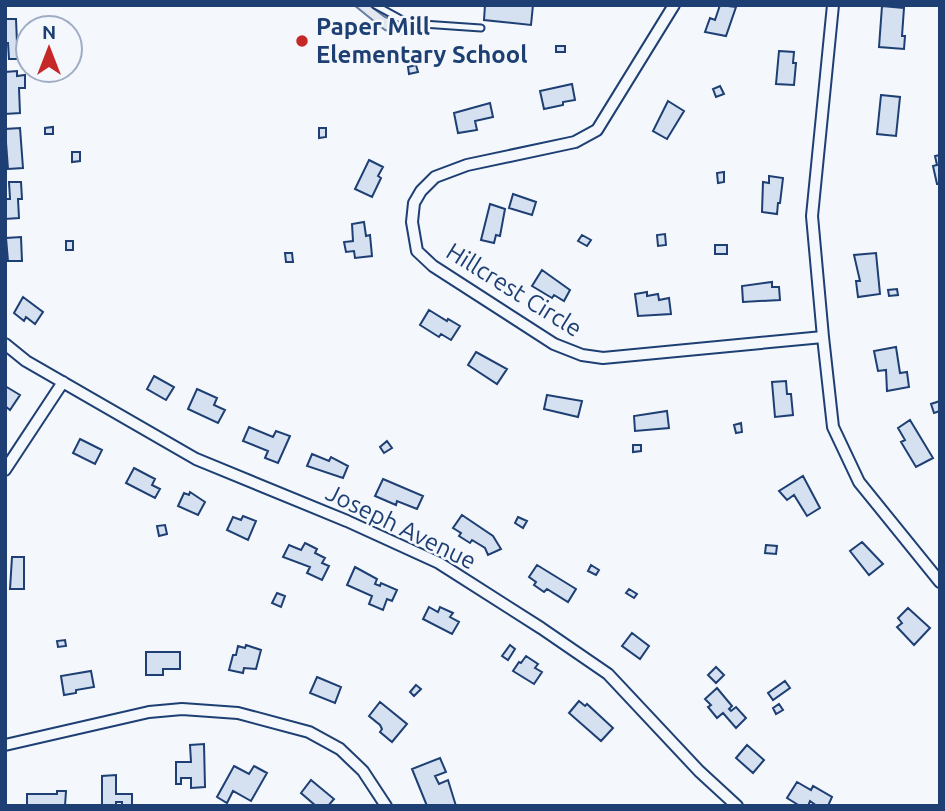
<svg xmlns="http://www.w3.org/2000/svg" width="945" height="811" font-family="Ubuntu,sans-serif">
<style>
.parking{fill:#e3e8f0;stroke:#687fa3;stroke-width:2}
.building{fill:#d5e0f0;stroke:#1d3f73;stroke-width:2}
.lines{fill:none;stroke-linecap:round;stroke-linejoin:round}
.lane-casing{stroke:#1d3f73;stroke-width:9}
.street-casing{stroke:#1d3f73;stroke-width:14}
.lane{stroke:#f4f7fb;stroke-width:5}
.street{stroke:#f4f7fb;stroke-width:10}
.poi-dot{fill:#c62828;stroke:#f4f7fb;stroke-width:2.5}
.labels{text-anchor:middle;stroke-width:5;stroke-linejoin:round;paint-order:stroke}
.poi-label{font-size:24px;font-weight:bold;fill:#1d3f73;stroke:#f4f7fb;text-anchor:start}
.street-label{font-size:24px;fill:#1d3f73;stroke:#f4f7fb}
</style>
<rect width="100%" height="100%" fill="#f4f7fb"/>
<path class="parking" d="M 354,5 L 369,5 L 385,17 L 403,23 L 402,34 L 385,30 Z"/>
<path class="building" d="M 485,5 L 533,5 L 531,25 L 484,20 Z
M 720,5 L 736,7 L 726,36 L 705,32 L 710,18 L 715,20 Z
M 882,6 L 904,8 L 902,36 L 905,36 L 904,49 L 879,47 Z
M 5,19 L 16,19 L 17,43 L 22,43 L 23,59 L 9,59 L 8,43 L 5,43 Z
M 556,46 L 565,46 L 565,52 L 556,52 Z
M 779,51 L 794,52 L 793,63 L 796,63 L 794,85 L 776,84 Z
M 416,65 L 418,72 L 409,74 L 408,67 Z
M 17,71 L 17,76 L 25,75 L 25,88 L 19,88 L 20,113 L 5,114 L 5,72 Z
M 572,84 L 575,100 L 563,102 L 563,105 L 544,109 L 540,91 Z
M 720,86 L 724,94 L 716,97 L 713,89 Z
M 881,95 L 900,97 L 896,136 L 877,134 Z
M 668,101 L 684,111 L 667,139 L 653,131 Z
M 490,103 L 493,117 L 475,121 L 477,130 L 458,133 L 454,113 Z
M 53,127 L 53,134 L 45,134 L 45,128 Z
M 20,128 L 23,168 L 8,169 L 5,129 Z
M 319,128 L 326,128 L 326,137 L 319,138 Z
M 72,152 L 80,152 L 80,161 L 72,162 Z
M 940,155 L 940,184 L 937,184 L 933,166 L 937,165 L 935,156 Z
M 369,160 L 383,167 L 378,176 L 381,178 L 372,197 L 355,189 Z
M 724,172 L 724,182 L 718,183 L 717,173 Z
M 769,176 L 783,178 L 780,203 L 778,203 L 777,214 L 762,212 L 763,182 L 769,183 Z
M 9,182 L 21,182 L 22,199 L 18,199 L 19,218 L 5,219 L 5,199 L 10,199 Z
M 513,194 L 536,202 L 532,215 L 509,208 Z
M 490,204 L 505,209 L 500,236 L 496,235 L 494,243 L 481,240 Z
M 364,222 L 366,236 L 370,235 L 372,256 L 355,258 L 354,251 L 346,252 L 344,242 L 353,241 L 352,224 Z
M 665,234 L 666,245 L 658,246 L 657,235 Z
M 582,235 L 591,240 L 587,246 L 578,241 Z
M 21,237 L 22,261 L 8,261 L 6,238 Z
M 66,241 L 73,241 L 73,250 L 66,250 Z
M 715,245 L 727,245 L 727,254 L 715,254 Z
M 285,253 L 292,253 L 293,262 L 286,262 Z
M 876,253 L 880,294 L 858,297 L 856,281 L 860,281 L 854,255 Z
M 542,270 L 570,290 L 564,301 L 554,295 L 552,298 L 532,286 Z
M 772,282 L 772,287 L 779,287 L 780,300 L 743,302 L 742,286 Z
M 897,289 L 898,295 L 889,296 L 888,290 Z
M 647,292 L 647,296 L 658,294 L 659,300 L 669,298 L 671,314 L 638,316 L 635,294 Z
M 23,297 L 43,312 L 35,324 L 26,317 L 24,321 L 14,313 Z
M 429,310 L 447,321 L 448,319 L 460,326 L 451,340 L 441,334 L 439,337 L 420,325 Z
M 896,347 L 900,373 L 907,372 L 909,387 L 887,391 L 886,370 L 878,371 L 874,351 Z
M 476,352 L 507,369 L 497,384 L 468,365 Z
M 154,376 L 174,387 L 166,400 L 147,389 Z
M 786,381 L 787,394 L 791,394 L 793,415 L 775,417 L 772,382 Z
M 5,386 L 20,395 L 10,410 L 5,406 Z
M 197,389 L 217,398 L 214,405 L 225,410 L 218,423 L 188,409 Z
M 547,395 L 582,401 L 578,417 L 544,409 Z
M 940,401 L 940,411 L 934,413 L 931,404 Z
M 667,411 L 669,428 L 635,431 L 634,416 Z
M 910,420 L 933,458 L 916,467 L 901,442 L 905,440 L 898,428 Z
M 741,423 L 742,432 L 736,433 L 734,425 Z
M 249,427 L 273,437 L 276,431 L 290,436 L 278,463 L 265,458 L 268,451 L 243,441 Z
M 80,439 L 102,450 L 95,464 L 73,453 Z
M 387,441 L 392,448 L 384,453 L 380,447 Z
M 633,445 L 641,445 L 641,451 L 633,452 Z
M 312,454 L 329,461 L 331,457 L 348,466 L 343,478 L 307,466 Z
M 134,468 L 155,479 L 152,485 L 160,489 L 155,498 L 126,483 Z
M 803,476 L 820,508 L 807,516 L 794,495 L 787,500 L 779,491 Z
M 383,479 L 423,496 L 417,509 L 397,501 L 396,505 L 375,496 Z
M 190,492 L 205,502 L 198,515 L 178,506 L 184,493 L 189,495 Z
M 462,515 L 493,536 L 501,549 L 488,555 L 485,548 L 472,540 L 470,543 L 459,536 L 461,533 L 453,528 Z
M 243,516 L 256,521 L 248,540 L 227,530 L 233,517 L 241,520 Z
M 518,517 L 527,521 L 523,528 L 515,523 Z
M 165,525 L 167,534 L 159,536 L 157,526 Z
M 862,542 L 883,564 L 869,575 L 850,551 Z
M 305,543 L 317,549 L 315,553 L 325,558 L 322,563 L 329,566 L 322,580 L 307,573 L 310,567 L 283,557 L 289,545 L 301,550 Z
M 766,545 L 777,546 L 776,554 L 765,553 Z
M 12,557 L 24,557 L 24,589 L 10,589 Z
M 537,565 L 576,589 L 568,602 L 547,589 L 544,592 L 534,585 L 536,582 L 529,577 Z
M 591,565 L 599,570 L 596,575 L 588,571 Z
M 355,567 L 377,579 L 375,584 L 380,586 L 381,583 L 397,590 L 392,601 L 387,599 L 383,610 L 369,604 L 372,596 L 347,585 Z
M 629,589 L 637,594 L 634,598 L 626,593 Z
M 277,593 L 285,596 L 281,607 L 272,603 Z
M 429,607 L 438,612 L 440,607 L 453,613 L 450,617 L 459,622 L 452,634 L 423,619 Z
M 908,608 L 930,628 L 914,645 L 897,627 L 902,623 L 898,618 Z
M 632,633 L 649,646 L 640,659 L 622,646 Z
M 65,640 L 66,646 L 58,647 L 57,641 Z
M 246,645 L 261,650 L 256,669 L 244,668 L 243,673 L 229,670 L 233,655 L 236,655 L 238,646 L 245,648 Z
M 510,645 L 515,649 L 508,660 L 502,656 Z
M 146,652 L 180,652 L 180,669 L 163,669 L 163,675 L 146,675 Z
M 526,656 L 538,664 L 535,668 L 542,672 L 534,684 L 513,671 L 519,662 L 521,663 Z
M 716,667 L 724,675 L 716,683 L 708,675 Z
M 91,671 L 94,687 L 76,690 L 76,693 L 64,695 L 61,676 Z
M 317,677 L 341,687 L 335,703 L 310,693 Z
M 785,681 L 790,688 L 773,700 L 768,693 Z
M 416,685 L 421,689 L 414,696 L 410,692 Z
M 717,688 L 732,706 L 729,709 L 731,711 L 736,707 L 746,718 L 736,728 L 723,713 L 717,718 L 708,707 L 711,705 L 705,699 Z
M 579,701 L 585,706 L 587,704 L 613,728 L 601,741 L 569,713 Z
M 380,702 L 407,724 L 392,742 L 380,732 L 382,729 L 380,725 L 369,716 Z
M 779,704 L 783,710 L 776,714 L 773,708 Z
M 204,744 L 205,787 L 191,788 L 191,778 L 181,778 L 181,784 L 176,784 L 176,762 L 191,762 L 190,745 Z
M 747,745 L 764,760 L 753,773 L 736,758 Z
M 440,758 L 446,772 L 435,776 L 439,784 L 448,780 L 456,806 L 427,806 L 412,769 Z
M 234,766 L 249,774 L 254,766 L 267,773 L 251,801 L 233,791 L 227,803 L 217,797 Z
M 116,775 L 116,794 L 132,794 L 132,805 L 122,805 L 122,802 L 116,802 L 116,806 L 102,806 L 102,776 Z
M 311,780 L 334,799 L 328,806 L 316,806 L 301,793 Z
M 797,782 L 811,790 L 813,786 L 832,797 L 828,806 L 817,806 L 810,801 L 808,806 L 800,806 L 787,798 Z
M 57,791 L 66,791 L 65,806 L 27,806 L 27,794 L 57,794 Z"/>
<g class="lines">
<g class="lane-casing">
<path id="lane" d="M 375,5 L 408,23 L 481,28"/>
</g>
<g class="street-casing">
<path id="street" d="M 674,5 L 597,130 L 575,142 L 467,165 L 435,177 L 421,191 L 414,203 L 412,222 L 417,251 L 433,266 L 554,344 L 582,355 L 603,358 L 823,337
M 833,5 L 812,216 L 823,337 L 833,427 L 859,482 L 940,582
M 5,344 L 26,361 L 196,459 L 347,521 L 439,563 L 541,628 L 608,674 L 699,771 L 737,806
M 5,470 L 63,382
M 5,745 L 149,712 L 182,709 L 238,713 L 309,732 L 340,749 L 363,771 L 386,806"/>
</g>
<use href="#lane" class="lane"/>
<use href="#street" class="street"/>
</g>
<circle class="poi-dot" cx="302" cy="41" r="7"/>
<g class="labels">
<g class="poi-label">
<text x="316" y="35">Paper Mill<tspan x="316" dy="28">Elementary School</tspan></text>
</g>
<g class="street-label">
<text transform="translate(514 290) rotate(32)" y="8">Hillcrest Circle</text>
<text transform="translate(401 527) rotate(26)" y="8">Joseph Avenue</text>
</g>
</g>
<rect width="945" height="811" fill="none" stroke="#1d3f73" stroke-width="14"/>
<g transform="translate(49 49)"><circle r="33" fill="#f4f7fb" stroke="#9eadc5" stroke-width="2"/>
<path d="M0-5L12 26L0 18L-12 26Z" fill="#c62828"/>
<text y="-10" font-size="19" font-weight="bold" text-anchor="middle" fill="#1d3f73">N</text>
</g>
</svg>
